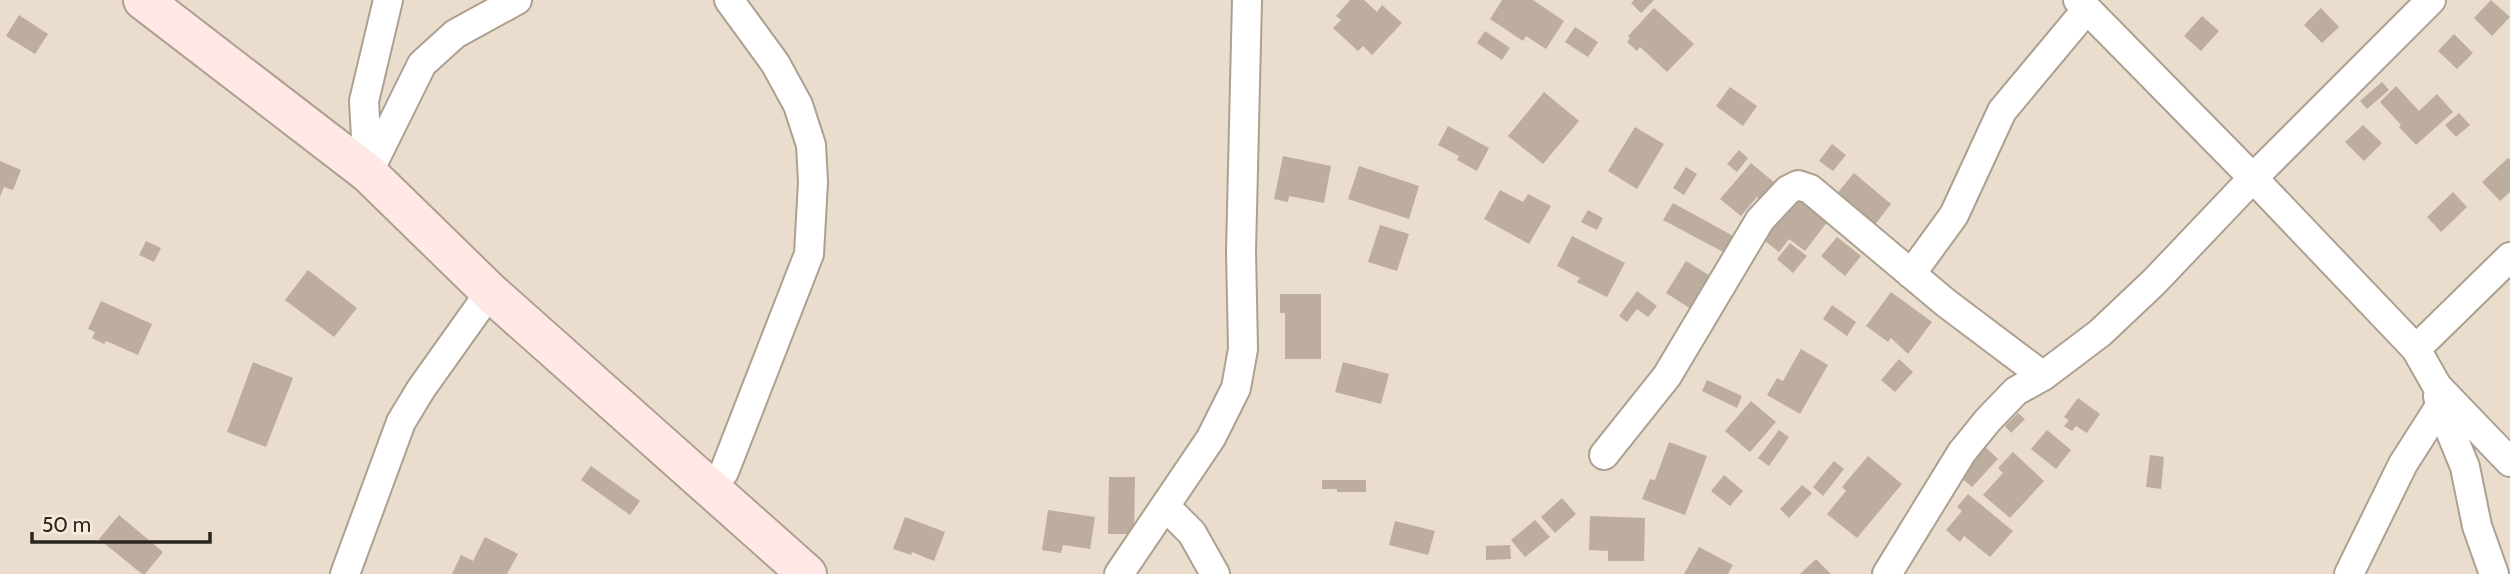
<svg xmlns="http://www.w3.org/2000/svg" width="2510" height="574" font-family="Cabin,sans-serif">
<style>
.building{fill:#bcad9e}
.lines{fill:none;stroke-linecap:round;stroke-linejoin:round}
.street-casing{stroke:#ada091;stroke-width:32}
.secondary-casing{stroke:#ada091;stroke-width:42}
.street{stroke:#fff;stroke-width:28}
.secondary{stroke:#ffe8e6;stroke-width:38}
</style>
<rect width="100%" height="100%" fill="#ebddcd"/>
<path class="building" d="M 1350,0 L 1364,0 L 1377,12 L 1382,5 L 1402,23 L 1372,55 L 1363,46 L 1358,51 L 1333,28 L 1341,20 L 1336,16 Z
M 1502,0 L 1533,0 L 1564,21 L 1546,49 L 1526,36 L 1523,41 L 1490,19 Z
M 1634,0 L 1654,0 L 1641,13 L 1631,3 Z
M 2491,0 L 2510,17 L 2492,36 L 2474,18 Z
M 1654,8 L 1694,44 L 1667,72 L 1640,47 L 1637,51 L 1627,42 L 1630,38 L 1628,36 Z
M 2321,8 L 2339,27 L 2322,43 L 2304,25 Z
M 19,15 L 48,34 L 35,54 L 6,36 Z
M 2202,16 L 2219,31 L 2201,51 L 2184,36 Z
M 1575,27 L 1598,42 L 1588,57 L 1565,42 Z
M 1485,31 L 1510,48 L 1502,60 L 1477,43 Z
M 2454,34 L 2473,53 L 2457,69 L 2438,51 Z
M 2382,82 L 2389,90 L 2367,109 L 2360,101 Z
M 2396,86 L 2419,111 L 2437,94 L 2453,112 L 2416,145 L 2399,127 L 2401,125 L 2380,102 Z
M 1730,87 L 1757,106 L 1743,126 L 1716,106 Z
M 1544,92 L 1579,121 L 1543,164 L 1508,136 Z
M 2459,113 L 2470,125 L 2456,137 L 2445,125 Z
M 2363,125 L 2382,143 L 2364,161 L 2345,142 Z
M 1448,126 L 1489,148 L 1477,171 L 1457,160 L 1459,156 L 1438,145 Z
M 1635,127 L 1664,144 L 1637,189 L 1608,171 Z
M 1832,144 L 1846,155 L 1833,171 L 1819,161 Z
M 1739,150 L 1748,158 L 1737,172 L 1727,164 Z
M 1283,156 L 1331,166 L 1324,203 L 1289,196 L 1288,202 L 1274,199 Z
M 2508,158 L 2510,160 L 2510,192 L 2500,201 L 2482,182 Z
M 0,161 L 21,170 L 13,190 L 4,187 L 0,197 Z
M 1751,163 L 1776,184 L 1762,201 L 1757,197 L 1741,216 L 1720,199 Z
M 1359,166 L 1419,186 L 1409,219 L 1348,199 Z
M 1686,167 L 1697,174 L 1684,195 L 1673,188 Z
M 1854,173 L 1891,204 L 1873,227 L 1835,196 Z
M 1500,190 L 1523,202 L 1528,194 L 1551,206 L 1529,244 L 1484,219 Z
M 2453,192 L 2467,207 L 2441,232 L 2427,217 Z
M 1793,195 L 1828,221 L 1805,251 L 1789,239 L 1779,252 L 1760,237 Z
M 1673,203 L 1737,238 L 1727,254 L 1663,220 Z
M 1588,210 L 1603,218 L 1597,230 L 1581,222 Z
M 1380,225 L 1409,234 L 1397,271 L 1368,262 Z
M 1572,236 L 1625,263 L 1607,297 L 1577,282 L 1580,278 L 1557,266 Z
M 1837,237 L 1861,256 L 1845,276 L 1821,256 Z
M 146,241 L 161,248 L 154,262 L 139,255 Z
M 1790,243 L 1807,256 L 1793,273 L 1777,259 Z
M 1686,261 L 1712,277 L 1691,309 L 1666,293 Z
M 308,270 L 357,308 L 334,337 L 285,300 Z
M 1637,291 L 1657,306 L 1648,317 L 1637,309 L 1627,322 L 1619,316 Z
M 1891,292 L 1932,322 L 1908,354 L 1891,338 L 1888,342 L 1866,326 Z
M 1280,294 L 1321,294 L 1321,359 L 1285,359 L 1285,313 L 1280,313 Z
M 101,301 L 152,324 L 138,355 L 106,341 L 104,344 L 92,338 L 95,332 L 88,329 Z
M 1832,305 L 1856,322 L 1847,336 L 1823,319 Z
M 1801,349 L 1828,365 L 1800,414 L 1767,395 L 1777,378 L 1783,381 Z
M 1899,359 L 1913,372 L 1895,392 L 1881,380 Z
M 253,362 L 293,378 L 266,447 L 227,432 Z
M 1343,362 L 1389,374 L 1381,404 L 1335,392 Z
M 1707,380 L 1742,396 L 1737,408 L 1702,391 Z
M 2078,398 L 2100,414 L 2087,433 L 2076,426 L 2072,431 L 2064,426 L 2069,420 L 2064,417 Z
M 1751,401 L 1776,422 L 1750,452 L 1725,431 Z
M 2018,413 L 2025,419 L 2011,433 L 2005,426 Z
M 1779,430 L 1789,437 L 1769,466 L 1758,458 Z
M 2047,430 L 2071,450 L 2056,469 L 2031,449 Z
M 1669,442 L 1707,456 L 1685,515 L 1642,499 L 1650,479 L 1655,480 Z
M 1983,445 L 1998,459 L 1972,487 L 1957,474 Z
M 2013,452 L 2044,481 L 2010,518 L 1983,495 L 2003,473 L 1998,468 Z
M 2150,455 L 2164,457 L 2161,489 L 2146,487 Z
M 1868,456 L 1902,484 L 1857,538 L 1827,514 L 1846,491 L 1842,487 Z
M 1834,461 L 1844,469 L 1823,496 L 1813,487 Z
M 591,466 L 640,501 L 630,515 L 581,480 Z
M 1724,475 L 1743,491 L 1730,506 L 1711,491 Z
M 1109,477 L 1135,477 L 1134,534 L 1108,534 Z
M 1322,480 L 1366,480 L 1366,492 L 1337,492 L 1337,489 L 1322,489 Z
M 1802,485 L 1812,493 L 1789,518 L 1780,509 Z
M 1968,494 L 2013,531 L 1990,557 L 1964,536 L 1960,542 L 1946,530 L 1962,511 L 1957,507 Z
M 1562,498 L 1576,514 L 1555,533 L 1541,517 Z
M 1048,510 L 1095,517 L 1090,549 L 1063,545 L 1061,553 L 1042,550 Z
M 119,515 L 163,552 L 145,574 L 142,574 L 99,539 Z
M 1590,516 L 1645,518 L 1644,561 L 1608,561 L 1608,551 L 1589,550 Z
M 905,517 L 945,532 L 934,561 L 912,552 L 911,555 L 893,549 Z
M 1535,520 L 1550,537 L 1525,557 L 1511,540 Z
M 1395,521 L 1435,531 L 1428,555 L 1389,545 Z
M 485,537 L 518,554 L 507,574 L 452,574 L 461,555 L 473,561 Z
M 1510,545 L 1511,559 L 1486,560 L 1486,546 Z
M 1699,547 L 1733,565 L 1728,574 L 1684,574 Z
M 1816,559 L 1831,574 L 1800,574 Z"/>
<g class="lines">
<g class="street-casing">
<path id="street" d="M 388,0 L 364,101 L 368,173 L 422,64 L 455,34 L 517,0
M 2078,0 L 2253,178 L 2416,349 L 2437,386 L 2510,462
M 1911,274 L 1954,215 L 2002,111 L 2087,9
M 2416,349 L 2510,257
M 2438,396 L 2440,406 L 2465,467 L 2477,526 L 2494,574
M 1604,455 L 1667,376 L 1760,220 L 1788,190 L 1798,185 L 1810,189 L 1946,303 L 2043,376
M 707,487 L 724,472 L 809,254 L 813,182 L 811,145 L 798,105 L 775,63 L 729,0
M 1166,507 L 1192,533 L 1215,574
M 345,574 L 401,422 L 421,389 L 490,292
M 1119,574 L 1211,438 L 1236,388 L 1243,349 L 1241,252 L 1247,0
M 1887,574 L 1962,452 L 1988,420 L 2016,391 L 2043,376 L 2100,333 L 2154,282 L 2253,178 L 2431,0
M 2349,574 L 2403,464 L 2440,406"/>
</g>
<g class="secondary-casing">
<path id="secondary" d="M 143,0 L 368,173 L 490,292 L 807,574"/>
</g>
<use href="#street" class="street"/>
<use href="#secondary" class="secondary"/>
</g>
<path d="M32 532v10h178v-10" fill="none" stroke="#2b2620" stroke-width="3.5"/>
<text x="42" y="532" font-size="21" fill="#2b2620" stroke="#f8eada" stroke-width="5" paint-order="stroke">50 m</text>
</svg>
